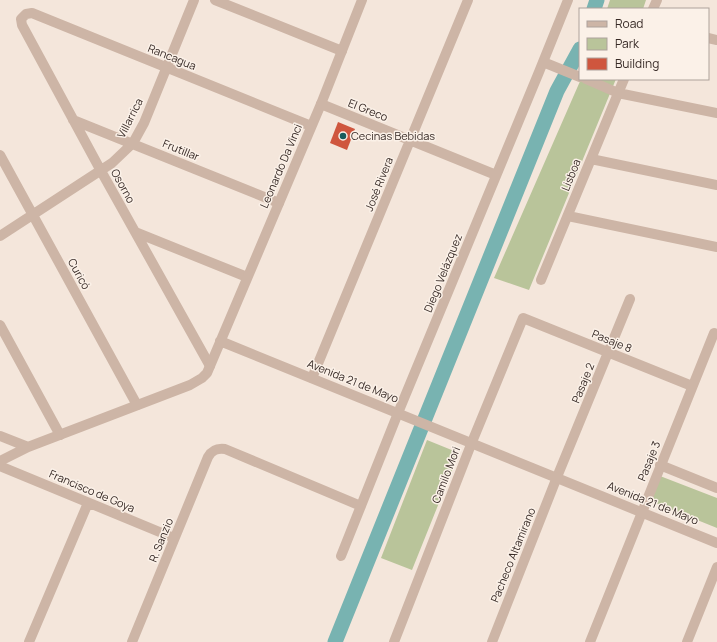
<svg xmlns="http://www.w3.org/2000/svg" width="717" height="642" font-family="Manrope,sans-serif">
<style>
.green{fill:#b9c49a}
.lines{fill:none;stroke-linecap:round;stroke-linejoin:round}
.canal{stroke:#78b3b1;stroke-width:15}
.building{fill:#cf563e}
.minor{stroke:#cdb5a6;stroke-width:10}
.tertiary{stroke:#cdb5a6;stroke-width:10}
.poi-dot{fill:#195d5d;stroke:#fbf1e8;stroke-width:1.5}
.labels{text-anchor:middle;stroke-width:3;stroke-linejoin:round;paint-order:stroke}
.street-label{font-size:11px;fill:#382b27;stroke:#fbf1e8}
.poi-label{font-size:11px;fill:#382b27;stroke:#fbf1e8;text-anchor:start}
</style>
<rect width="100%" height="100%" fill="#f4e6db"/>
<path class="green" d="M 610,0 L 646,0 L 643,9 L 607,9 Z
M 581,79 L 616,79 L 529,290 L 494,278 Z
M 427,440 L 459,453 L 412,570 L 381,558 Z
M 660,476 L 717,498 L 717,528 L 650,501 Z"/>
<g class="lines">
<path class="canal" d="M 594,9 L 597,0
M 335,642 L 557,91 L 580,49"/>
</g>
<path class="building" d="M 338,122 L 355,129 L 347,150 L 330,143 Z"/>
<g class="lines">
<path class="minor" d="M 215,0 L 342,51
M 653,9 L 657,0
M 708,38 L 717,40
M 543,62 L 580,77
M 586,79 L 618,93 L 717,113
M 321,104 L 496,175
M 73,120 L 279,203
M 0,155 L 137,405
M 591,159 L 717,185
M 568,216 L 717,247
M 135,232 L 247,277
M 0,236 L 112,163 L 133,143 L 144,123 L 194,0
M 541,280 L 624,79
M 0,325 L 60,435
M 210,366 L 101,171 L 22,25 L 21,19 L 26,14 L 32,13 L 311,126
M 312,378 L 468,0
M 660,465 L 717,488
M 0,466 L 174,538
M 341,556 L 398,413 L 539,72 L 568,0
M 29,642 L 88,503
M 132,642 L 208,457 C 212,450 217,448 225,449 L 361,506
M 394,642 L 472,442 L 523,318 L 692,386
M 492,642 L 557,477 L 630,299
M 590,642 L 714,333
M 687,642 L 717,567"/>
<path class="tertiary" d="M 220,341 L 717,543
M 0,436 L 28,447
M 0,461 L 28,447 L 190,385 L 202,378 L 207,373 L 321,104 L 362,0"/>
</g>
<circle class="poi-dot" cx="343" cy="136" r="4"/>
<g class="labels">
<g class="street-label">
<text transform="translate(172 57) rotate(22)" y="4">Rancagua</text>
<text transform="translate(368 110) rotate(22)" y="4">El Greco</text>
<text transform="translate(130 118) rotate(-63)" y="4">Villarrica</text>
<text transform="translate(181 150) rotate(22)" y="4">Frutillar</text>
<text transform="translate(281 166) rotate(-67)" y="4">Leonardo Da Vinci</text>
<text transform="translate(571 175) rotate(-68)" y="4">Lisboa</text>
<text transform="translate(379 184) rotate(-68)" y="4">José Rivera</text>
<text transform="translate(123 186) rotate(61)" y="4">Osorno</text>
<text transform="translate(443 273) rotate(-68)" y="4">Diego Velázquez</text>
<text transform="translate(79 274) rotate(61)" y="4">Curicó</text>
<text transform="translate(612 341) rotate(22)" y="4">Pasaje 8</text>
<text transform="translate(353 381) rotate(22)" y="4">Avenida 21 de Mayo</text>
<text transform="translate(583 383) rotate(-68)" y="4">Pasaje 2</text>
<text transform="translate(649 461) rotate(-68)" y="4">Pasaje 3</text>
<text transform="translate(446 475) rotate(-69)" y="4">Camilo Mori</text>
<text transform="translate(92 491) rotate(23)" y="4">Francisco de Goya</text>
<text transform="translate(653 503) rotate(22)" y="4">Avenida 21 de Mayo</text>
<text transform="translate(161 540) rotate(-68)" y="4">R. Sanzio</text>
<text transform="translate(513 555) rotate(-68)" y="4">Pacheco Altamirano</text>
</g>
<g class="poi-label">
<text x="351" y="140">Cecinas Bebidas</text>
</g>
</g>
<rect x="579" y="8" width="130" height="72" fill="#fbf1e8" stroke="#ada29b"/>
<rect x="587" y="21" width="20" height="6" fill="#cdb5a6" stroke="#ada29b"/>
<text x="615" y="28" font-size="12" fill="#382b27">Road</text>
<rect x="587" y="38" width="20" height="12" fill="#b9c49a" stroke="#ada29b"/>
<text x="615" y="48" font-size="12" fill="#382b27">Park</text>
<rect x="587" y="58" width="20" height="12" fill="#cf563e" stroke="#ada29b"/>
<text x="615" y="68" font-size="12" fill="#382b27">Building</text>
</svg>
